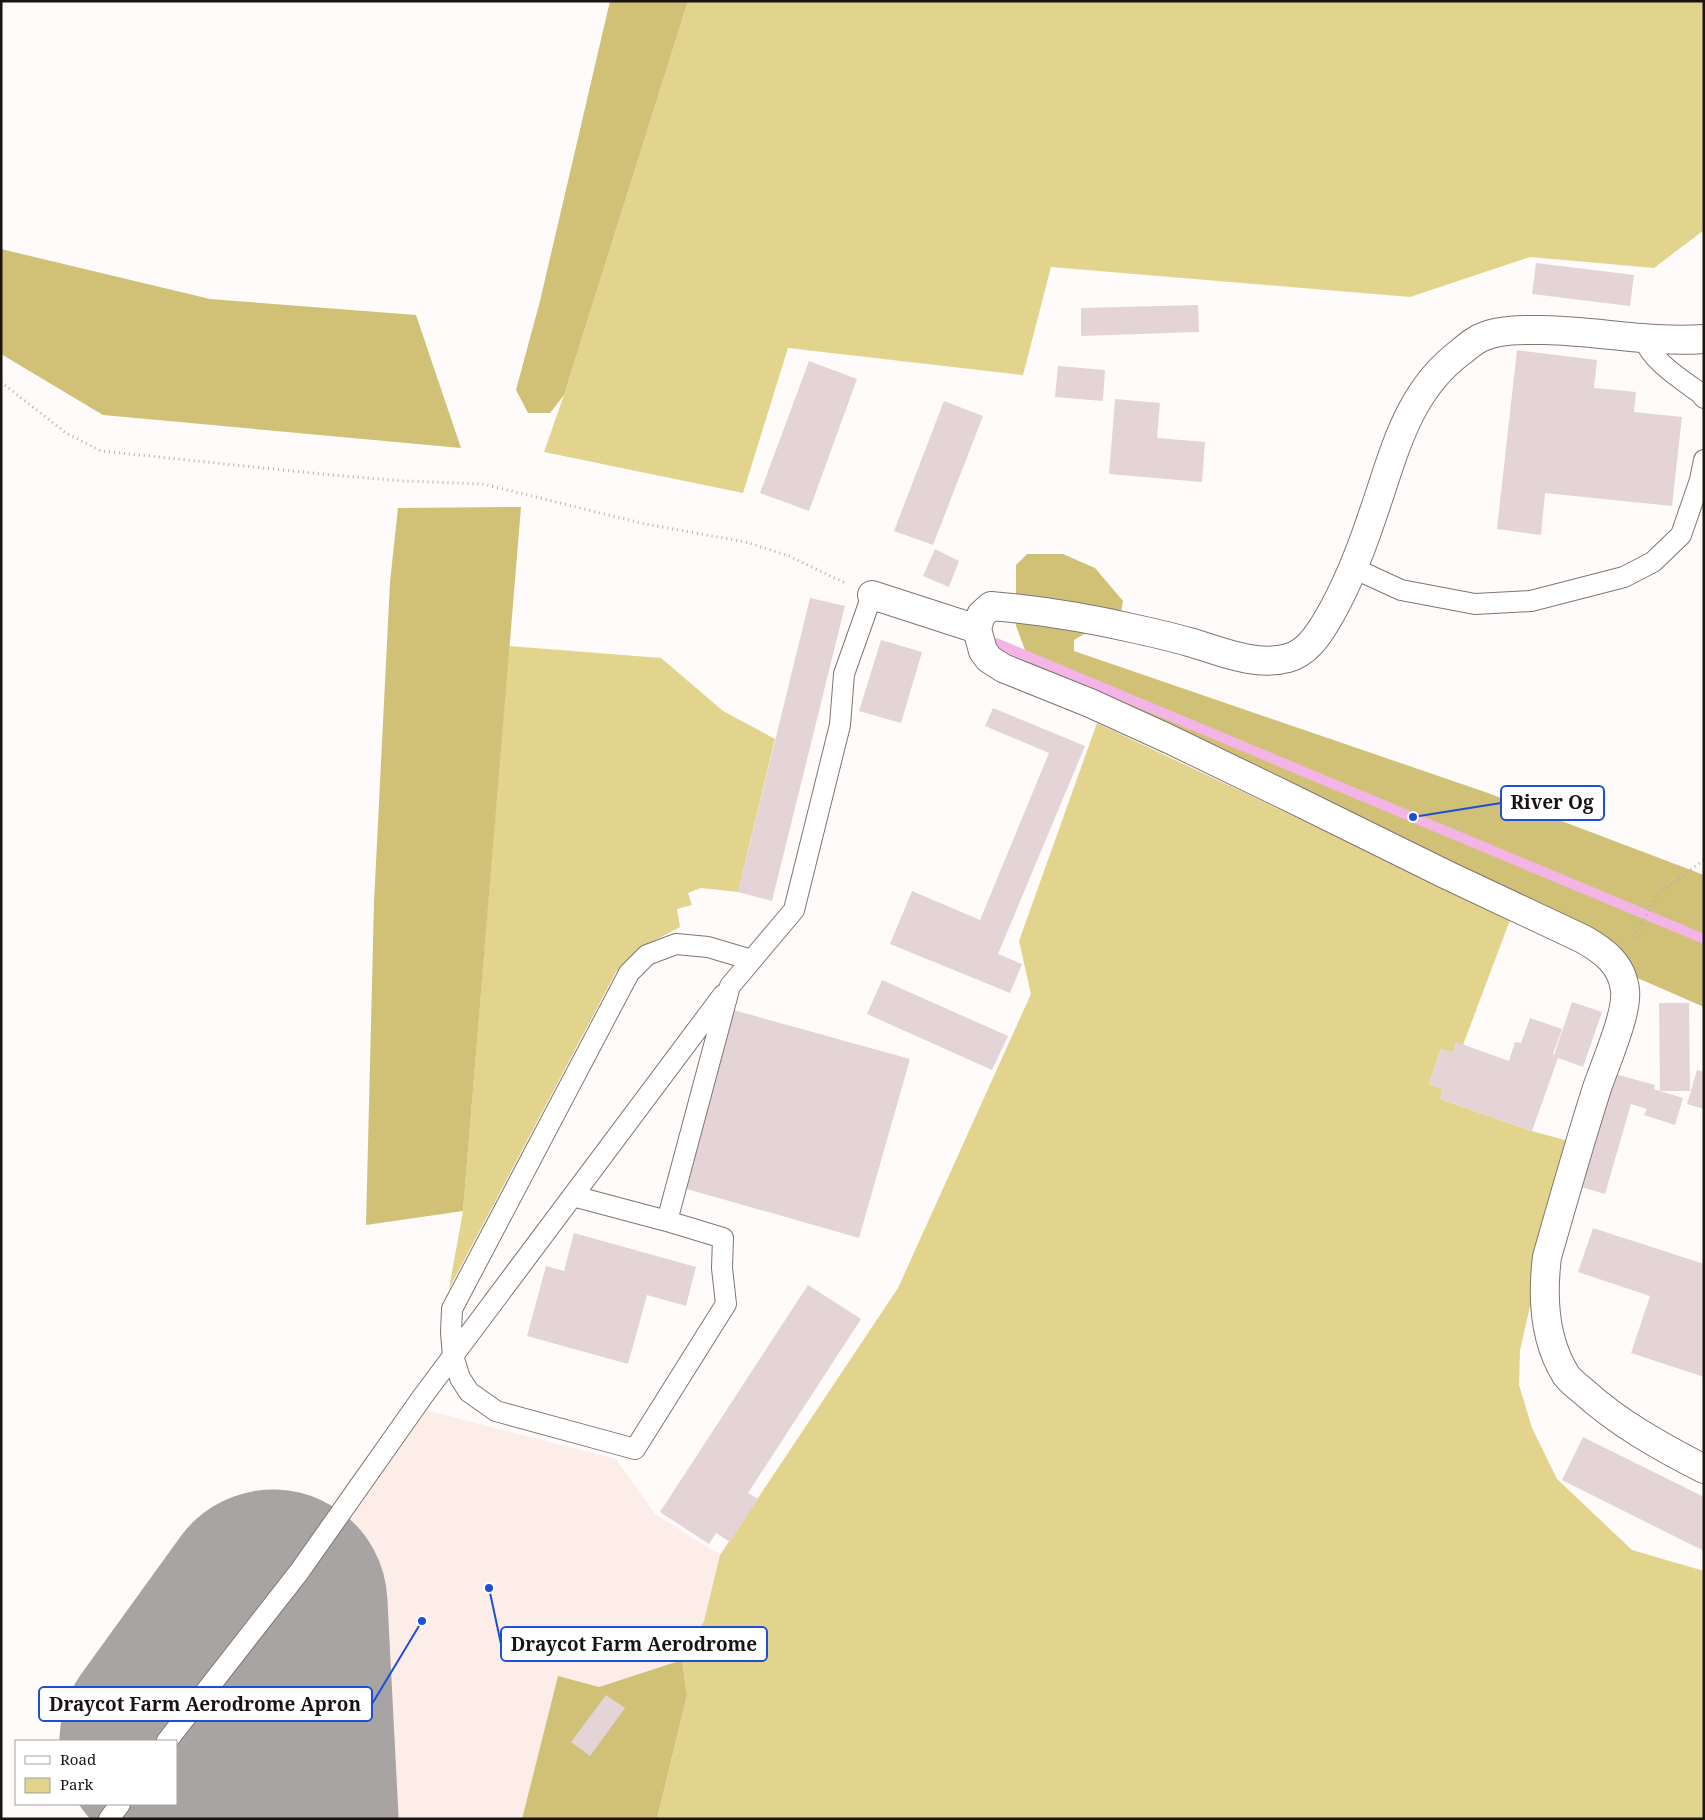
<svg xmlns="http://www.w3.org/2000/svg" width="1705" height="1820" font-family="'Noto Serif',serif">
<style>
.built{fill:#fcede9}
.green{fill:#e2d48c}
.forest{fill:#d0c176}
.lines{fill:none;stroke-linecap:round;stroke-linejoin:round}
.stream{stroke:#f3b4e6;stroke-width:10}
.runway{stroke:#a8a4a3;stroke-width:229}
.building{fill:#e5d4d7}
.lane-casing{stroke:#827470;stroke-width:22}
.street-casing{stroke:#827470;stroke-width:30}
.path{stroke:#b4b0af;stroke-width:3;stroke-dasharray:1 4;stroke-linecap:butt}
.lane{stroke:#fff;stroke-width:20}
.street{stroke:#fff;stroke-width:28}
.leader{fill:none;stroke:#1d4ed8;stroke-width:2}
.callout-dot{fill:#1d4ed8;stroke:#fff;stroke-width:2}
.callout{fill:#fff;stroke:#1d4ed8;stroke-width:2}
.callout-label{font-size:19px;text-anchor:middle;font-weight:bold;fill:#191312}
</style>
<rect width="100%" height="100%" fill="#fefbfa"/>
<path class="built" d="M 436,1365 L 429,1411 L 616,1459 L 655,1514 L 720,1555 L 704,1621 L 682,1660 L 599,1687 L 558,1676 L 522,1819 L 91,1819 L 103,1804 L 176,1804 L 176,1741 L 150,1741 Z"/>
<path class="green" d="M 688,1 L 1704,1 L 1704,230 L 1654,268 L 1530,257 L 1410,297 L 1051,267 L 1023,375 L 788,348 L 743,493 L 544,452 L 564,395 Z
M 509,646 L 661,658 L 723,711 L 775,739 L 738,892 L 701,888 L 688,893 L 692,905 L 677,909 L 680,927 L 648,944 L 616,972 L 449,1289 L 463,1211 Z
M 1097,723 L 1380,857 L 1510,920 L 1463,1045 L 1456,1043 L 1453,1053 L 1441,1049 L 1429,1084 L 1443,1089 L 1440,1099 L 1532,1131 L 1568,1141 L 1520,1350 L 1519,1385 L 1532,1428 L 1557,1479 L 1632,1550 L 1704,1571 L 1704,1819 L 657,1819 L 687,1695 L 682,1660 L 704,1621 L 720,1555 L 898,1288 L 1031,994 L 1019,941 Z"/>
<path class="forest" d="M 610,1 L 688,1 L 564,395 L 550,413 L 528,413 L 516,390 L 540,301 Z
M 1,249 L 210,299 L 416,315 L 461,448 L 103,415 L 1,354 Z
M 521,507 L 463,1211 L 366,1225 L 374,903 L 390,582 L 398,508 Z
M 1027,554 L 1063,554 L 1095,568 L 1123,601 L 1121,612 L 1074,640 L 1074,651 L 1488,793 L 1704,875 L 1704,1007 L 1619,970 L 1031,666 L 1016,626 L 1016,565 Z
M 682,1660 L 687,1695 L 657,1819 L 522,1819 L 558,1676 L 599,1687 Z"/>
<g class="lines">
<path class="stream" d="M 996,643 L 1704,939"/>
<path class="runway" d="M 174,1741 L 273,1604 L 284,1819"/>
</g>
<path class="building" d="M 1536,263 L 1634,275 L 1630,306 L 1532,294 Z
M 1198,305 L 1199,332 L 1081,336 L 1081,308 Z
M 1517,350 L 1597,360 L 1594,388 L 1636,392 L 1634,412 L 1682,417 L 1672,506 L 1545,493 L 1541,535 L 1497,529 Z
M 809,361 L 857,379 L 809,511 L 760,493 Z
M 1058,366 L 1105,370 L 1103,401 L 1055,397 Z
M 1115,399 L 1160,403 L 1157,438 L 1205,442 L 1202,482 L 1109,474 Z
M 944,401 L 983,416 L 933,545 L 894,531 Z
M 935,549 L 959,561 L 949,587 L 923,576 Z
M 810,598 L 845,606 L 772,901 L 738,892 Z
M 881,640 L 922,652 L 901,723 L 859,711 Z
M 993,708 L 1085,746 L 998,954 L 1022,964 L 1010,993 L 890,944 L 912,891 L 980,920 L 1049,753 L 985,726 Z
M 882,980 L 1008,1036 L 992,1070 L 867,1014 Z
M 1572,1002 L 1602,1012 L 1583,1067 L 1558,1058 L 1532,1131 L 1440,1099 L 1443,1089 L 1429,1084 L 1441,1049 L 1453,1053 L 1456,1042 L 1509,1061 L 1515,1042 L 1521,1043 L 1530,1018 L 1562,1029 L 1553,1054 L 1554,1055 Z
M 1659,1003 L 1689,1003 L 1690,1091 L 1660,1091 L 1683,1098 L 1675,1125 L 1644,1115 L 1647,1109 L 1631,1104 L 1605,1194 L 1581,1187 L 1615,1074 L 1655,1085 L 1654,1089 L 1660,1091 Z
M 730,1009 L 910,1059 L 859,1238 L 680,1187 Z
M 1697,1070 L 1704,1072 L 1704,1109 L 1687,1104 Z
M 1593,1228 L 1704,1264 L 1704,1377 L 1631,1353 L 1650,1296 L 1578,1272 Z
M 574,1233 L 696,1267 L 686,1306 L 647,1295 L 628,1364 L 527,1336 L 546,1266 L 564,1271 Z
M 808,1285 L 861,1319 L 748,1493 L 758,1499 L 730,1542 L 716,1533 L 709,1544 L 660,1512 Z
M 1583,1437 L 1704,1497 L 1704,1551 L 1562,1480 Z
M 606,1695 L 625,1708 L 590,1756 L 571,1742 Z"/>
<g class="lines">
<g class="lane-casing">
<path id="lane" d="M 1643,337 C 1651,361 1681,379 1700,393 L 1704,398
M 1353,568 L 1401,590 L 1475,604 L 1531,601 L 1624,577 L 1653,562 L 1681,535 L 1700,480 L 1704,460
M 752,960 L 708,947 L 676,944 L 647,955 L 629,973 L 452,1309 L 451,1333 L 453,1356 L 460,1378 L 469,1392 L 496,1411 L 635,1449 L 726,1304 L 722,1268 L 723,1238 L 667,1221 L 730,986 L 794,910 L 840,725 L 844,674 L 872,595
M 573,1196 L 667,1221
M 167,1741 L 299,1572 L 423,1396 L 723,995
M 109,1819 L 120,1804"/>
</g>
<g class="street-casing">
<path id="street" d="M 872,595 L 977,629 L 981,615 L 991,606 C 1040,610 1088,618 1136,629 C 1154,633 1172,637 1189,642 C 1221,651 1255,667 1288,658 C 1306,653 1317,637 1326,622 C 1346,589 1360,553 1372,517 C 1394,455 1406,392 1462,351 C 1469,345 1476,339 1485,336 C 1503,329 1525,330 1544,330 C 1597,331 1651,343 1704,339
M 977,629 L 983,651 L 989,659 L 1003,668 L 1090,703 L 1169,739 L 1297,801 L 1447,875 L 1583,939 C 1604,951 1622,964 1625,990 C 1628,1013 1605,1064 1597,1088 C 1579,1144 1563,1201 1547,1257 C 1542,1297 1544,1340 1566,1375 C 1570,1381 1577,1386 1583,1391 C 1618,1423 1661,1447 1704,1469"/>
</g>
<path class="path" d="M 1,382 L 66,433 L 101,451 L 331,475 L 404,481 L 483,484 L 645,524 L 746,542 L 789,556 L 845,583
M 1634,937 L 1659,893 L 1704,860"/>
<use href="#lane" class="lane"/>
<use href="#street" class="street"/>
</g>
<path class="leader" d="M1413 817L1501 803M489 1588L501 1644M422 1621L372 1704"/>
<g class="callout-dot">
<circle cx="1413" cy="817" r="5"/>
<circle cx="489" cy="1588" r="5"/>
<circle cx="422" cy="1621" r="5"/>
</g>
<g class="callout">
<rect x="1501" y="786" width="103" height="34" rx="5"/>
<rect x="501" y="1627" width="266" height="34" rx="5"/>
<rect x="39" y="1687" width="333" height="34" rx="5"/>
</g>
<g class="callout-label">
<text x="1552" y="809">River Og</text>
<text x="634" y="1651">Draycot Farm Aerodrome</text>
<text x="205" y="1711">Draycot Farm Aerodrome Apron</text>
</g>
<rect width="1705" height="1820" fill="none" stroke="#191312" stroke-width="5"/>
<rect x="15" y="1740" width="162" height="65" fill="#ffffff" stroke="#a3a1a0"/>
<rect x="25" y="1756" width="25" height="8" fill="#ffffff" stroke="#a3a1a0"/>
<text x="60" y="1765" font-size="15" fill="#191312">Road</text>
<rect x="25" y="1778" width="25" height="15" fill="#e2d48c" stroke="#a3a1a0"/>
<text x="60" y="1790" font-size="15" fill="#191312">Park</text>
</svg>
